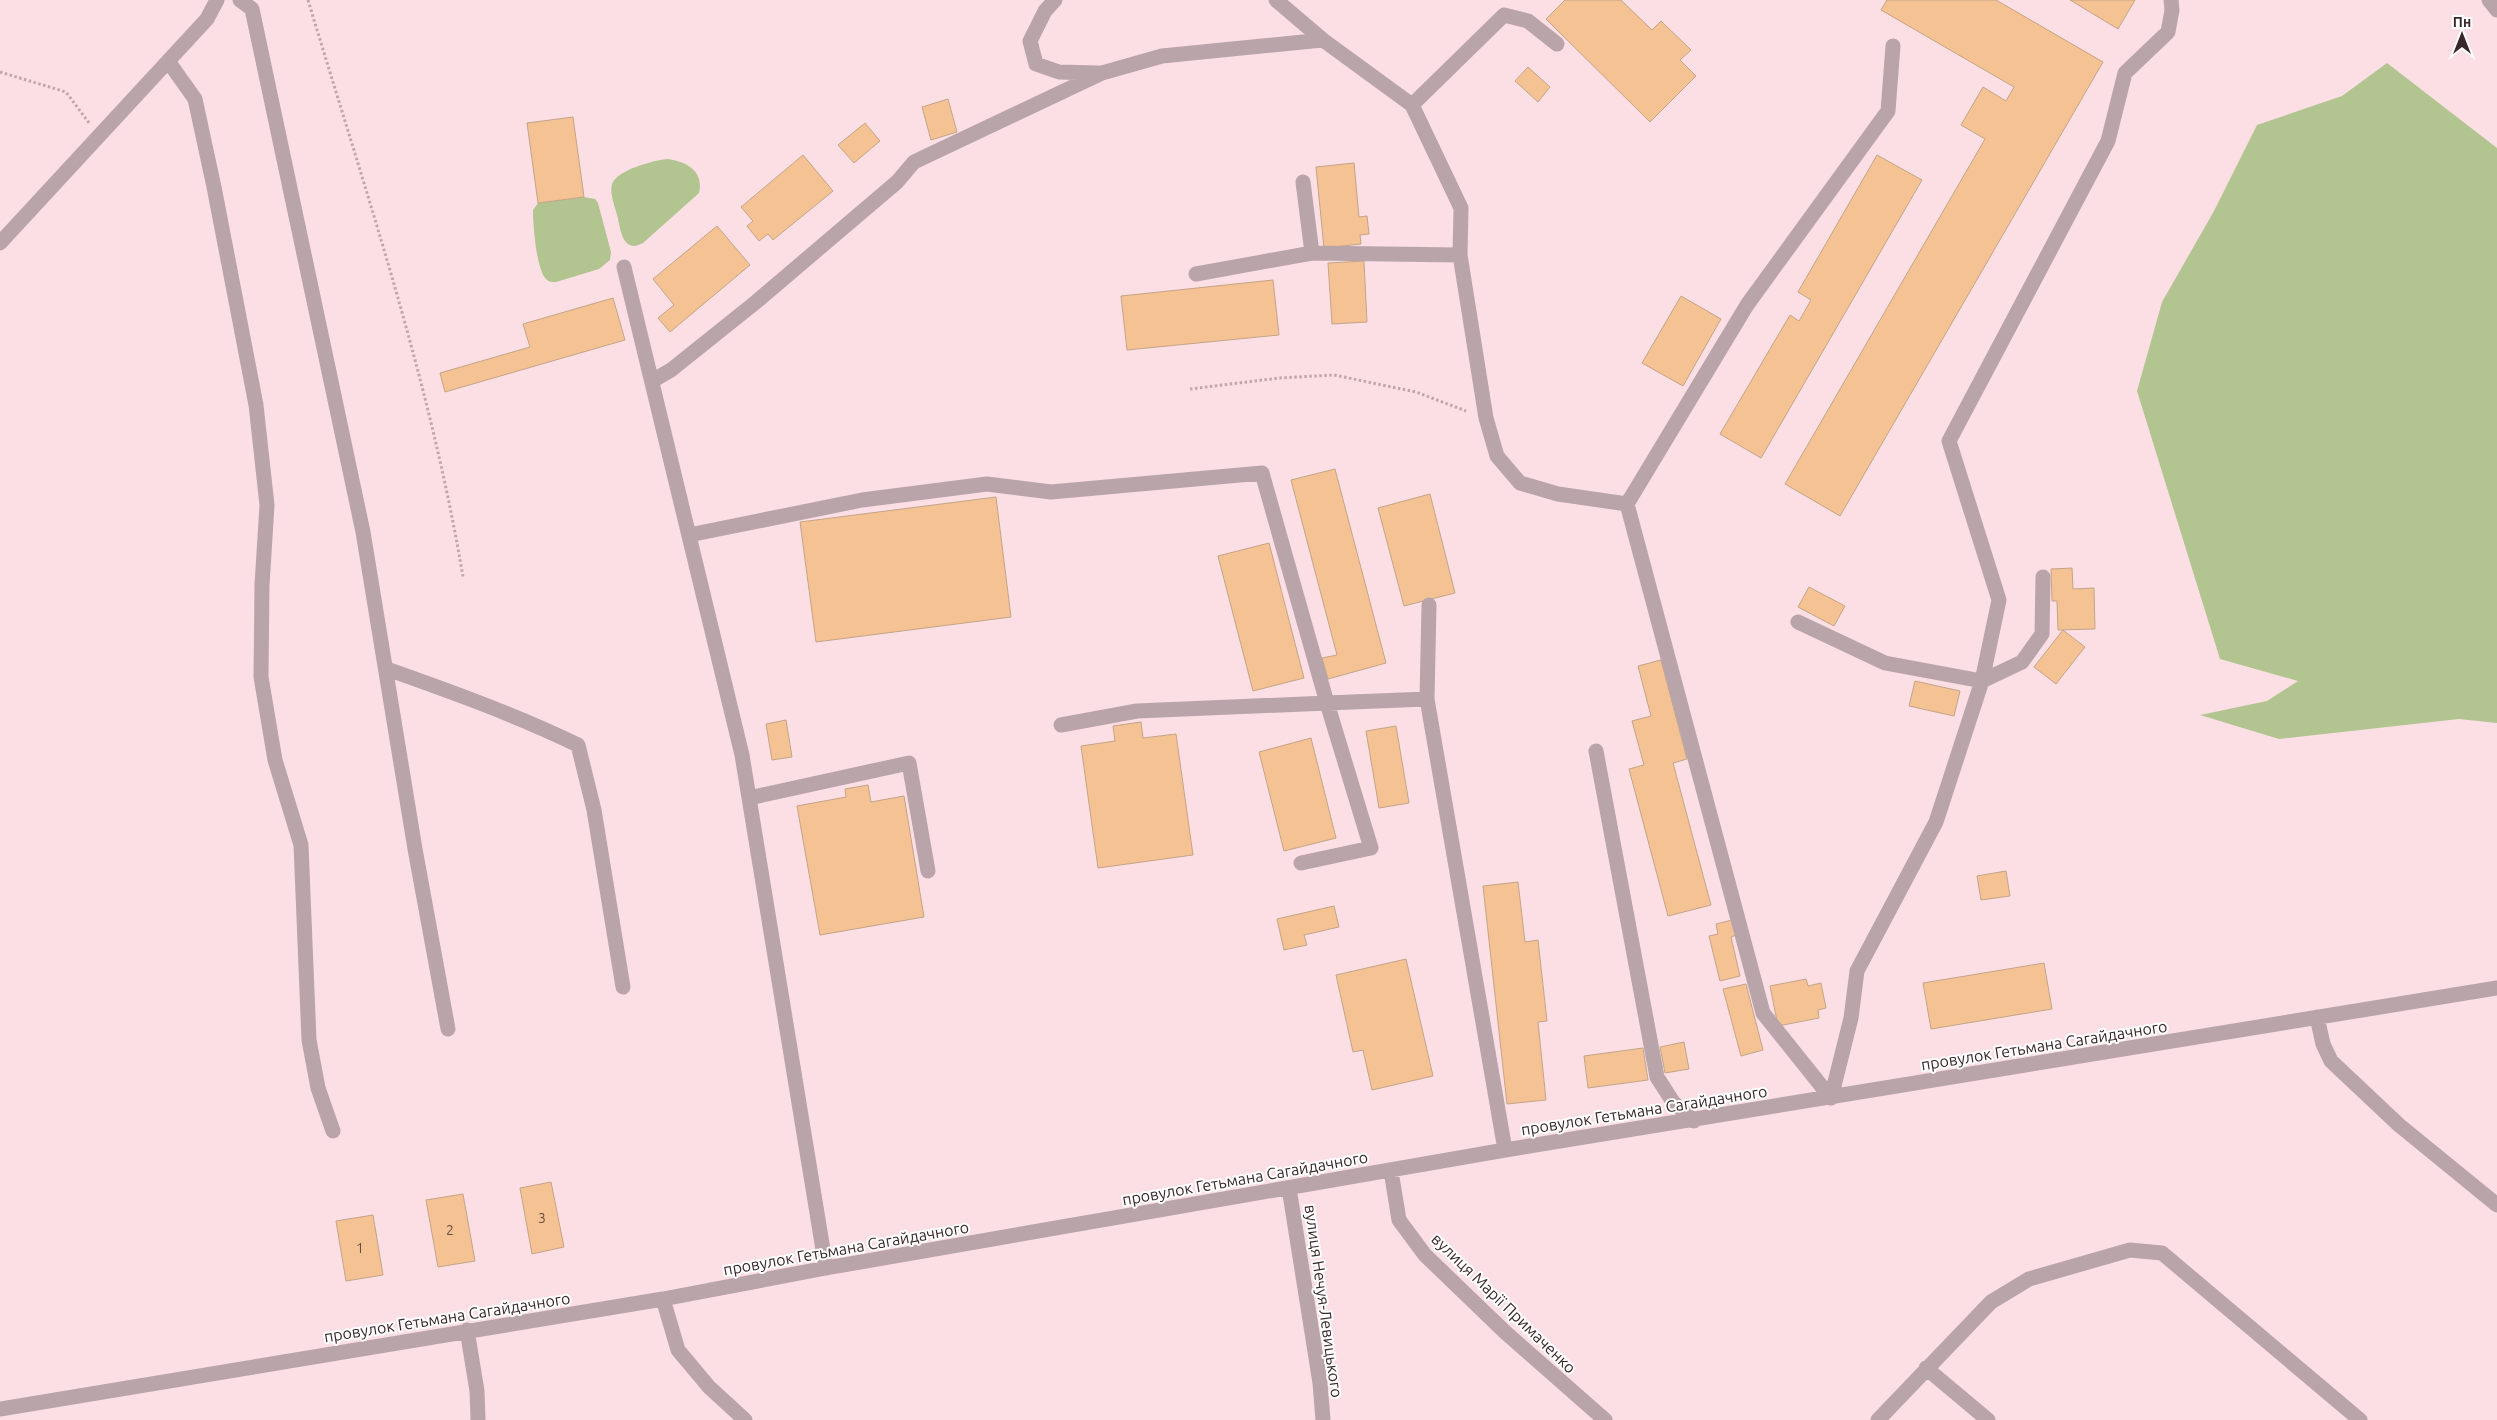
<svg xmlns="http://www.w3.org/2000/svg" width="2497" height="1420" font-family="Ubuntu,sans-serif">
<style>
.green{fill:#b2c490}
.building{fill:#f5c293;stroke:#c3a488}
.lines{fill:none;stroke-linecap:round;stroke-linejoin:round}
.path{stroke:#c0a6ab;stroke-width:3;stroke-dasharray:2.5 2.5;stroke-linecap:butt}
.minor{stroke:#b9a5a9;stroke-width:15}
.labels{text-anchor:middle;stroke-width:4;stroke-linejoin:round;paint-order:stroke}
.number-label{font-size:14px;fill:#684e45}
.street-label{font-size:16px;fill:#39272b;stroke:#fff}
</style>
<rect width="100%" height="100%" fill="#fcdfe5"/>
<path class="green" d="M 2387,63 L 2497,148 L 2497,723 L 2459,719 L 2279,739 L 2200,715 L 2267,701 L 2298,681 L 2220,659 L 2137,391 L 2162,302 L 2214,211 L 2257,125 L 2342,96 Z
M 668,159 C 688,162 704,172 699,193 L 643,243 C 638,245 634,248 628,244 C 621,239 620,227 618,219 C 616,209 609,194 612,184 C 617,170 654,160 668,159 Z
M 584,197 L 595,199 L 598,203 L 611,252 L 610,260 L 599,269 L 556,282 C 551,282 548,282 545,278 C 536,266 533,225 533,210 L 538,203 Z"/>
<path class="building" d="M 1565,0 L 1621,0 L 1652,30 L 1661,21 L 1691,50 L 1680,60 L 1696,76 L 1650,122 L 1546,19 Z
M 1887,0 L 1996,0 L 2103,62 L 1840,516 L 1785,484 L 1985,139 L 1961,125 L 1983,87 L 2006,101 L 2014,87 L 1881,10 Z
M 2070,0 L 2135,0 L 2118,29 Z
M 1528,67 L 1550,87 L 1538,102 L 1515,81 Z
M 948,99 L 957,132 L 931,140 L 922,107 Z
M 573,117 L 584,197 L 538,203 L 527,123 Z
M 865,123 L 880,141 L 854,163 L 838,145 Z
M 803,155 L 833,191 L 773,240 L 768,234 L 759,241 L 747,226 L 753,221 L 741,207 Z
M 1877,155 L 1922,180 L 1761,458 L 1720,434 L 1790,315 L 1799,321 L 1811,300 L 1798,292 Z
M 1354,163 L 1359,217 L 1367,216 L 1369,234 L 1360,235 L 1361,244 L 1324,248 L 1316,167 Z
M 717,226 L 750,265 L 670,332 L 658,318 L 674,305 L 653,279 Z
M 1364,261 L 1367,322 L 1332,324 L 1328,263 Z
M 1273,280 L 1279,335 L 1127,350 L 1121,296 Z
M 1681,296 L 1721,319 L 1683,386 L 1642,363 Z
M 613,298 L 625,340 L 445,392 L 440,373 L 530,347 L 523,324 Z
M 1335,469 L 1386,663 L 1328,679 L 1322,658 L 1337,655 L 1291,480 Z
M 1430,494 L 1455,593 L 1404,606 L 1378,508 Z
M 996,497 L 1011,617 L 816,642 L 800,522 Z
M 1269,543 L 1304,678 L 1253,691 L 1218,556 Z
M 2072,568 L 2073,589 L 2094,588 L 2095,629 L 2058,630 L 2057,601 L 2052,601 L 2051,569 Z
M 1809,587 L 1845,606 L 1834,626 L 1798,607 Z
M 2063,630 L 2085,647 L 2056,684 L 2034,667 Z
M 1661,660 L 1687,759 L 1673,763 L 1711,905 L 1668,916 L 1629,769 L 1644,765 L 1632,721 L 1651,716 L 1638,666 Z
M 1915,681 L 1960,691 L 1954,716 L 1909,706 Z
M 786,720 L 792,757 L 772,760 L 766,724 Z
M 1141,722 L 1143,738 L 1176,734 L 1193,855 L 1098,868 L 1081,746 L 1115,741 L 1113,726 Z
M 1396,726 L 1409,803 L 1379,808 L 1366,731 Z
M 1311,738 L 1336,838 L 1284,851 L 1259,752 Z
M 868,785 L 871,802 L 904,796 L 924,917 L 820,935 L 797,806 L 846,797 L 845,789 Z
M 2006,871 L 2010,896 L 1981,900 L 1977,876 Z
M 1518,882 L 1525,942 L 1538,940 L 1547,1021 L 1538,1022 L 1546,1100 L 1507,1104 L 1483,886 Z
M 1334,906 L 1339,927 L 1304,935 L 1307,945 L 1284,950 L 1277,919 Z
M 1732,920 L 1736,935 L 1731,937 L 1740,976 L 1720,981 L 1709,936 L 1718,934 L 1716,924 Z
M 1406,959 L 1433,1076 L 1372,1090 L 1363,1050 L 1353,1052 L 1336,975 Z
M 2044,963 L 2052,1009 L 1931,1029 L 1923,983 Z
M 1806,979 L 1808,986 L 1821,983 L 1826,1008 L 1818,1010 L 1819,1018 L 1778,1026 L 1770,986 Z
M 1746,984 L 1763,1050 L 1741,1056 L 1723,989 Z
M 1684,1042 L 1689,1069 L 1665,1073 L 1660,1047 Z
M 1643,1048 L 1648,1080 L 1588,1088 L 1584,1056 Z
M 551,1182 L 564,1247 L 532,1254 L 520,1188 Z
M 463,1194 L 475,1261 L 438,1267 L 426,1200 Z
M 373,1215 L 383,1275 L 346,1281 L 336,1221 Z"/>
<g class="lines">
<path class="path" d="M 308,0 C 365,190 430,380 463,577
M 0,72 L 66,92 L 89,123
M 1190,389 L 1279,378 L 1334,375 L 1416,392 L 1466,411"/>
<path class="minor" d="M 240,0 L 252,9 L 363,532 L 415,849 L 448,1029
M 1055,0 L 1045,11 L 1030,41 L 1036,64 L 1059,72 L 1098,73
M 1276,0 L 1323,40
M 2489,0 L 2497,10
M 168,61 L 195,99 L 214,187 L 256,405 L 267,505 L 262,585 L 261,677 L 275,760 L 301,845 L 309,1040 L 318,1088 L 333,1131
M 1412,105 L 1504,15 L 1528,21 L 1557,44
M 1303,182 L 1312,253
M 0,243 L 207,19 L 217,0
M 624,267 L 742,755 L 826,1268
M 1196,274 L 1312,253 L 1460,255
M 652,381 L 671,370 L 756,302 L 897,182 L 914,162 L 1102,73 L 1162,56 L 1323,40 L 1412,105 L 1461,208 L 1460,255 L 1486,418 L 1497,456 L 1520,483 L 1558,494 L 1627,504
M 689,535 L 862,500 L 987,484 L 1051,492 L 1262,473 L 1327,703 L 1427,699
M 1429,605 L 1427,699 L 1505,1150
M 1798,622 L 1885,663 L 1982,681 L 2022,662 L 2042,634 L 2043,577
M 387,669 C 452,692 516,715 578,745 L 594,810 L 623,987
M 1061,725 L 1137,711 L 1327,703 L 1371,848 L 1301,863
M 1596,751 L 1657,1077 L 1673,1102 L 1694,1121
M 749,798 L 909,763 L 928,871
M 2317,1017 L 2323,1044 L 2331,1061 L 2399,1125 L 2497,1205
M 1831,1098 L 1851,1018 L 1857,971 L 1936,822 L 1982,681 L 1999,600 L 1949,441 L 2108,141 L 2125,73 L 2168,32 L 2172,10 L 2171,0
M 1831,1098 L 1763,1013 L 1627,504 L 1747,305 L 1888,111 L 1893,46
M 1391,1171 L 1399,1220 L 1425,1255 L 1505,1332 L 1605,1420
M 1289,1188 L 1320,1383 L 1323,1420
M 663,1299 L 678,1350 L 709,1387 L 745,1420
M 467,1330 L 477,1391 L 478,1420
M 1926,1368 L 1988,1420
M 0,1409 L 663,1299 L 826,1268 L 1505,1150 L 2497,988
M 1878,1420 L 1991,1302 L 2029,1279 L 2130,1250 L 2162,1253 L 2360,1420"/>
</g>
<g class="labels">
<g class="number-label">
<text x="542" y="1223">3</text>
<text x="450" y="1235">2</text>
<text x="360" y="1253">1</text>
</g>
<g class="street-label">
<text transform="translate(2044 1045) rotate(-9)" y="6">провулок Гетьмана Сагайдачного</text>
<text transform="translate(1644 1110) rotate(-9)" y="6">провулок Гетьмана Сагайдачного</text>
<text transform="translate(1245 1178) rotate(-10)" y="6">провулок Гетьмана Сагайдачного</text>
<text transform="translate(846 1248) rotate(-10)" y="6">провулок Гетьмана Сагайдачного</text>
<text transform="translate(1324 1301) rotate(82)" y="6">вулиця Нечуя-Левицького</text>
<text transform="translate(1504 1303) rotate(44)" y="6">вулиця Марії Примаченко</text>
<text transform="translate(447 1317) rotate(-9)" y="6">провулок Гетьмана Сагайдачного</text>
</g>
</g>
<g transform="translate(2462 35)" stroke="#ffffff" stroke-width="4" paint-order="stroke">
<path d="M0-4L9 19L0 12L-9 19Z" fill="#39272b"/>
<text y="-8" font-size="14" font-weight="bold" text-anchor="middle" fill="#39272b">Пн</text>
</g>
</svg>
